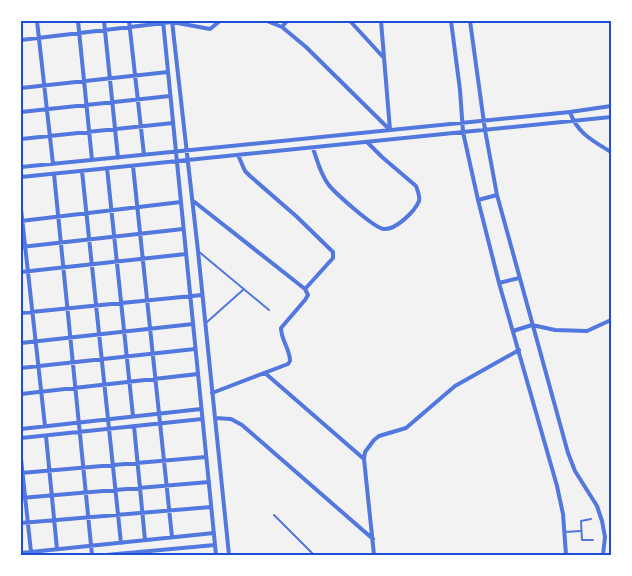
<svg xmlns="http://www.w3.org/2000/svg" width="632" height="576" font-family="'Sofia Sans Condensed',sans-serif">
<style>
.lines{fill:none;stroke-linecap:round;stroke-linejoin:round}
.service{stroke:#5277de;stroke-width:2}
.minor{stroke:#5277de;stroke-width:4}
.neatline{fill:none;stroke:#1d4ed8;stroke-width:2}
</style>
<rect width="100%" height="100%" fill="#f2f2f2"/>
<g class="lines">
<path class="service" d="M 198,251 L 269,310
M 207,322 L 244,289
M 274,515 L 314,555
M 591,519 L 581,521 L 582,540 L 593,540
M 565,532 L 580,531"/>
<path class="minor" d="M 37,21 L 53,164
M 78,21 L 92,160
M 104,21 L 118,158
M 129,21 L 144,155
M 163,21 L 216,555
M 172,21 L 198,251 L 229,555
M 267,21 L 282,27 L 306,47 L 390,130
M 350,21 L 384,58
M 381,21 L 390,130
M 451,21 L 460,90 L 463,132 L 478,200 L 499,283 L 557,486 L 563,514 L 566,555
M 470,21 L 485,130 L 497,195 L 568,453 L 575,471 L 597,506 L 602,521 L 605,537 L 603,555
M 282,27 L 287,21
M 21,40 L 172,22 L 210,29 L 220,21
M 21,88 L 168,72
M 21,112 L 170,96
M 570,112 C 577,133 593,141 611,152
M 21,139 L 173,123
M 313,148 C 317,160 320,173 328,184 C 334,192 375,229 384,229 C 396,230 415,211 419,201 C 420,196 418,191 416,186 L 382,157 L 367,142
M 238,155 L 245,171 L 250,176 L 296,216 L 333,252 L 333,258 L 305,289
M 133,166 L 172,537
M 21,167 L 570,112 L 611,106
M 107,168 L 133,416
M 82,171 L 121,543
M 54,174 L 92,555
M 21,177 L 611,117
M 192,200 L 305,289 L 308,295 L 305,300 L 281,328 C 281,340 290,349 290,361 L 288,364 L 212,393
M 478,200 L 497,195
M 21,209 L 45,426
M 21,221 L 181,202
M 21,247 L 183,229
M 21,272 L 186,254
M 499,283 L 519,278
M 21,313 L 202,295
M 513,331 L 532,325 L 555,330 L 587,331 L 611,320
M 21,343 L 193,324
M 21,368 L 195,349
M 265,373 L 364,459
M 21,394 L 198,374
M 215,418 L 231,419 L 242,425 L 373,539
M 134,426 L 145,540
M 21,429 L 201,409
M 46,436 L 57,549
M 21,438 L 202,419
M 21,459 L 31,552
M 21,473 L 206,457
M 21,498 L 209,482
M 21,523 L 211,507
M 21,553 L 214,533
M 106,555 L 215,545
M 374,555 L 364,459 L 365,452 L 374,440 L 379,436 L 406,428 L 455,386 L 519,350"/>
</g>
<rect width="632" height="576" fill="none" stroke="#ffffff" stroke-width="45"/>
<rect x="22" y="22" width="588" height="532" class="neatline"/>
</svg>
